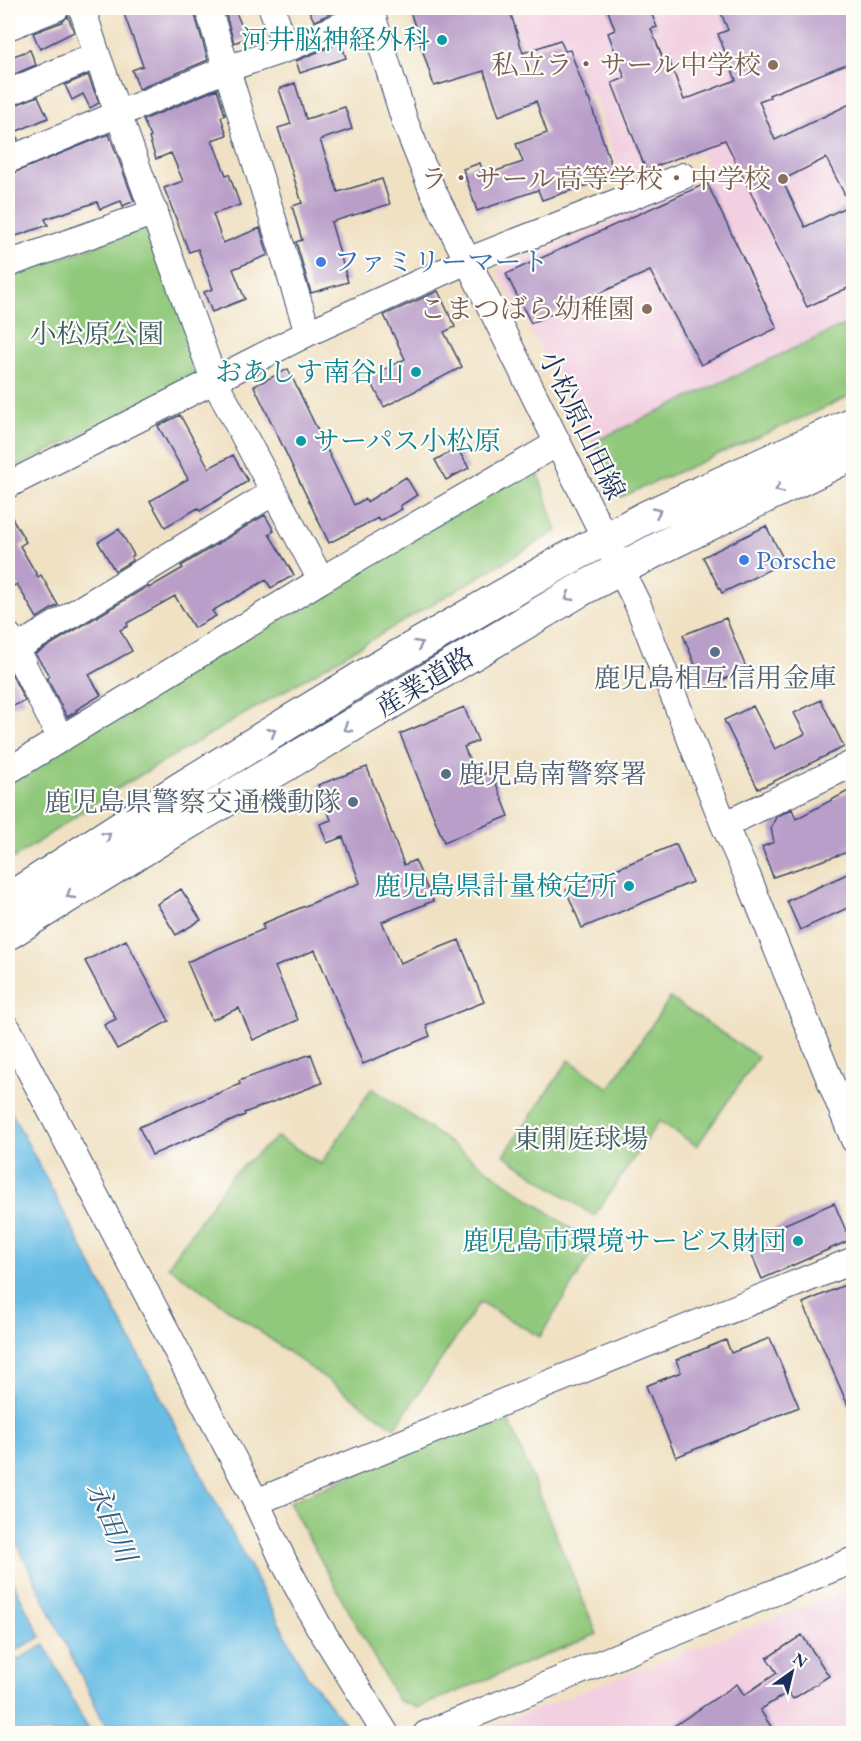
<svg xmlns="http://www.w3.org/2000/svg" width="861" height="1741" font-family="'EB Garamond','Noto Serif JP',serif">
<style>
.built{fill:#f2cfe1}
.green{fill:#91c97c;stroke:#567c6d;stroke-width:1.5}
.water{fill:#68bde5;stroke:#4276a2;stroke-width:1.5}
.building{fill:#b99ec9;fill-rule:evenodd}
.lines{fill:none;stroke-linecap:round;stroke-linejoin:round}
.minor-casing{stroke:#3b4a6d;stroke-width:28}
.major-casing{stroke:#3b4a6d;stroke-width:35}
.minor{stroke:#fff;stroke-width:26}
.major{stroke:#fff;stroke-width:33}
.oneway{stroke:#8d97ae}
.culture-dot{fill:#0f9aa8;stroke:#fdfcf7;stroke-width:2}
.education-dot{fill:#8d6e63;stroke:#fdfcf7;stroke-width:2}
.shop-dot{fill:#3f7fe0;stroke:#fdfcf7;stroke-width:2}
.service-dot{fill:#5c6f8a;stroke:#fdfcf7;stroke-width:2}
.labels{text-anchor:middle;stroke-width:4.5;stroke-linejoin:round;paint-order:stroke}
.culture-label{font-size:27px;fill:#0d838f;stroke:#fdfcf7;text-anchor:end}
.education-label{font-size:27px;fill:#785e54;stroke:#fdfcf7;text-anchor:end}
.shop-label{font-size:27px;fill:#366cbe;stroke:#fdfcf7;text-anchor:start}
.park-label{font-size:27px;fill:#3e5d67;stroke:#fdfcf7}
.street-label{font-size:27px;fill:#1b2f5e;stroke:#fdfcf7}
.service-label{font-size:27px;fill:#4e5e75;stroke:#fdfcf7}
.water-label{font-size:28px;font-style:italic;fill:#325a86;stroke:#fdfcf7}
</style>
<rect width="100%" height="100%" fill="#fdfcf7"/>
<filter id="ink" filterUnits="userSpaceOnUse"><feTurbulence type="fractalNoise" baseFrequency=".0167" numOctaves="2"/><feDisplacementMap in="SourceGraphic" scale="12" xChannelSelector="R" yChannelSelector="G"/><feConvolveMatrix kernelMatrix="1 2 1 2 8 2 1 2 1" color-interpolation-filters="sRGB"/></filter>
<filter id="wash" filterUnits="userSpaceOnUse"><feTurbulence type="fractalNoise" baseFrequency=".008" numOctaves="4" result="noise"/><feDisplacementMap in="SourceGraphic" scale="24" xChannelSelector="R" yChannelSelector="G"/><feGaussianBlur stdDeviation="1.35" result="paint"/><feColorMatrix in="noise" values="0 0 0 0 0 0 0 0 0 0 0 0 0 0 0 0 0 1.4 0 .05"/><feComposite in="paint" operator="in"/></filter>
<g filter="url(#wash)">
<rect width="100%" height="100%" fill="#f0e1c3"/>
<path class="built" d="M 509,8 L 853,8 L 853,321 L 593,442 L 496,270 L 712,177 L 700,152 L 622,180 L 594,93 L 545,108 Z
M 853,1588 L 853,1733 L 474,1733 Z"/>
<path class="green" d="M 149,226 L 207,374 L 8,471 L 8,278 Z
M 853,321 L 853,394 L 820,410 L 621,497 L 593,442 Z
M 535,465 L 557,531 L 115,790 L 8,862 L 8,779 Z
M 670,998 L 758,1057 L 697,1146 L 659,1121 L 594,1216 L 504,1155 L 569,1060 L 609,1088 Z
M 372,1088 L 596,1246 L 540,1337 L 480,1302 L 395,1428 L 168,1266 L 232,1175 L 277,1137 L 321,1164 Z
M 505,1412 L 597,1634 L 417,1708 L 398,1701 L 289,1502 Z"/>
<path class="water" d="M 8,1106 L 307,1676 L 352,1733 L 109,1733 L 8,1525 Z
M 8,1573 L 41,1637 L 8,1654 Z
M 45,1645 L 90,1733 L 8,1733 L 8,1665 Z"/>
<g id="blocks">
<path class="building" d="M 142,8 L 193,8 L 208,60 L 139,89 L 132,70 L 143,66 L 124,14 Z
M 224,8 L 234,8 L 247,38 L 234,43 Z
M 308,8 L 327,8 L 330,14 L 314,21 Z
M 409,8 L 509,8 L 523,53 L 560,40 L 565,51 L 570,50 L 588,99 L 589,99 L 615,176 L 542,200 L 538,190 L 477,211 L 463,169 L 480,163 L 484,175 L 523,162 L 516,144 L 547,133 L 536,101 L 499,116 L 484,71 L 434,86 Z
M 607,8 L 649,8 L 657,27 L 651,29 L 663,59 L 668,57 L 684,100 L 736,80 L 718,34 L 728,30 L 719,8 L 848,8 L 854,22 L 854,61 L 769,95 L 770,97 L 759,101 L 775,140 L 854,102 L 854,285 L 807,307 L 725,140 L 646,170 L 612,83 L 625,78 L 608,33 L 615,30 ZM 826,158 L 850,205 L 805,227 L 782,180 Z
M 68,16 L 74,32 L 40,49 L 33,33 L 62,22 Z
M 341,42 L 346,58 L 300,73 L 296,61 Z
M 30,50 L 36,65 L 8,77 L 8,58 Z
M 88,75 L 99,103 L 90,108 L 83,94 L 72,100 L 65,85 Z
M 295,83 L 306,119 L 345,107 L 352,129 L 320,140 L 338,192 L 382,179 L 390,204 L 331,222 L 348,282 L 311,293 L 296,242 L 302,240 L 292,206 L 302,203 L 278,128 L 291,124 L 279,89 Z
M 217,89 L 225,115 L 221,117 L 227,135 L 212,140 L 226,175 L 229,174 L 240,205 L 213,214 L 223,243 L 260,228 L 268,255 L 233,269 L 245,299 L 212,312 L 204,292 L 213,289 L 198,249 L 189,252 L 164,188 L 183,181 L 171,153 L 156,159 L 149,138 L 151,137 L 143,120 Z
M 38,96 L 48,118 L 15,132 L 18,139 L 8,144 L 8,108 Z
M 109,134 L 134,201 L 123,206 L 121,201 L 100,209 L 97,202 L 45,219 L 48,225 L 16,236 L 8,213 L 8,175 Z
M 707,183 L 777,328 L 701,365 L 650,271 L 531,323 L 506,274 Z
M 438,291 L 455,327 L 444,332 L 462,367 L 384,407 L 369,377 L 405,359 L 384,315 Z
M 288,369 L 354,505 L 365,499 L 367,502 L 406,477 L 417,495 L 400,506 L 402,509 L 380,521 L 378,518 L 329,543 L 254,386 Z
M 180,415 L 209,468 L 233,455 L 248,481 L 200,511 L 198,508 L 165,527 L 150,501 L 188,479 L 158,426 Z
M 457,448 L 469,468 L 446,480 L 435,460 Z
M 8,511 L 26,542 L 20,546 L 38,577 L 41,575 L 58,605 L 37,618 L 17,584 L 14,586 L 8,574 Z
M 265,515 L 274,531 L 269,534 L 294,575 L 271,588 L 266,580 L 212,611 L 216,616 L 194,628 L 175,596 L 127,623 L 128,626 L 120,630 L 132,651 L 89,675 L 101,695 L 76,710 L 77,711 L 67,717 L 47,678 L 50,676 L 35,654 L 148,586 L 149,588 L 183,568 L 181,566 Z
M 766,526 L 785,562 L 722,593 L 703,557 Z
M 119,529 L 134,555 L 131,557 L 133,560 L 115,571 L 98,542 Z
M 726,618 L 747,670 L 704,687 L 683,635 Z
M 8,667 L 25,701 L 8,708 Z
M 821,700 L 844,747 L 758,789 L 724,720 L 753,706 L 775,749 L 805,734 L 794,713 Z
M 464,707 L 478,741 L 464,747 L 477,777 L 491,771 L 509,816 L 444,842 L 400,734 Z
M 367,767 L 404,865 L 415,860 L 433,901 L 382,922 L 400,963 L 459,940 L 484,1002 L 426,1025 L 430,1036 L 363,1064 L 315,950 L 275,967 L 298,1020 L 253,1040 L 239,1008 L 212,1020 L 187,962 L 264,929 L 262,924 L 360,883 L 343,837 L 327,843 L 320,824 L 331,820 L 318,785 Z
M 854,788 L 854,850 L 773,877 L 762,847 L 774,842 L 771,828 L 776,817 L 792,809 L 796,819 Z
M 676,844 L 692,882 L 582,928 L 566,890 Z
M 854,871 L 854,905 L 800,930 L 787,901 Z
M 181,889 L 201,920 L 176,935 L 157,904 Z
M 126,940 L 169,1021 L 117,1049 L 104,1025 L 116,1019 L 85,961 Z
M 311,1054 L 322,1083 L 244,1113 L 245,1115 L 152,1155 L 139,1127 L 240,1084 L 239,1081 Z
M 834,1203 L 850,1240 L 762,1279 L 746,1241 Z
M 854,1281 L 854,1419 L 803,1303 Z
M 770,1338 L 799,1407 L 676,1457 L 646,1386 L 681,1372 L 676,1360 L 726,1340 L 731,1353 Z
M 802,1635 L 829,1676 L 793,1699 L 788,1692 L 760,1710 L 776,1734 L 662,1734 L 737,1684 L 744,1695 L 777,1673 L 767,1658 Z"/>
</g>
</g>
<g filter="url(#ink)">
<use href="#blocks" fill-opacity="0" stroke="#3b4a6d" stroke-width="1.5"/>
<g class="lines">
<g class="minor-casing">
<path id="minor" d="M 82,8 L 97,55 L 214,380 L 321,580
M 208,8 L 308,333
M 272,8 L 286,49
M 370,8 L 405,122 L 432,189 L 638,605 L 724,825 L 748,877 L 854,1140
M 8,27 L 56,8
M 8,93 L 97,55
M 8,160 L 226,69 L 286,49 L 371,13
M 8,264 L 155,212
M 8,485 L 308,333 L 467,261 L 683,176
M 8,635 L 61,739
M 15,649 L 274,492
M 8,771 L 321,580 L 558,443
M 724,825 L 854,763
M 8,1029 L 256,1502 L 284,1562 L 318,1625 L 386,1734
M 256,1502 L 854,1260
M 426,1734 L 854,1560"/>
</g>
<g class="major-casing">
<path id="major" d="M 8,900 L 180,789 L 368,674 L 565,560 L 647,517 L 854,423
M 8,933 L 155,842 L 580,590 L 664,546 L 854,453"/>
</g>
<use href="#minor" class="minor"/>
<use href="#major" class="major"/>
</g>
<defs><path id="oneway-chevron" d="M-2-3.5L2.5 0L-2 3.5" fill="none" stroke-width="1.6" stroke-linecap="round" stroke-linejoin="round" transform="scale(1.5)"/></defs>
<g class="oneway">
<use href="#oneway-chevron" transform="translate(779 489) rotate(154)"/>
<use href="#oneway-chevron" transform="translate(657 512) rotate(-25)"/>
<use href="#oneway-chevron" transform="translate(569 597) rotate(149)"/>
<use href="#oneway-chevron" transform="translate(419 644) rotate(-30)"/>
<use href="#oneway-chevron" transform="translate(347 728) rotate(149)"/>
<use href="#oneway-chevron" transform="translate(272 732) rotate(-31)"/>
<use href="#oneway-chevron" transform="translate(107 836) rotate(-33)"/>
<use href="#oneway-chevron" transform="translate(70 895) rotate(149)"/>
</g>
</g>
<g class="culture-dot">
<circle cx="442" cy="40" r="6"/>
<circle cx="416" cy="372" r="6"/>
<circle cx="301" cy="441" r="6"/>
<circle cx="629" cy="886" r="6"/>
<circle cx="798" cy="1241" r="6"/>
</g>
<g class="education-dot">
<circle cx="773" cy="65" r="6"/>
<circle cx="783" cy="179" r="6"/>
<circle cx="647" cy="309" r="6"/>
</g>
<g class="shop-dot">
<circle cx="321" cy="262" r="6"/>
<circle cx="744" cy="560" r="6"/>
</g>
<g class="service-dot">
<circle cx="715" cy="652" r="6"/>
<circle cx="446" cy="774" r="6"/>
<circle cx="353" cy="802" r="6"/>
</g>
<g class="labels">
<g class="culture-label">
<text x="430" y="49">河井脳神経外科</text>
<text x="404" y="381">おあしす南谷山</text>
<text x="313" y="450" text-anchor="start">サーパス小松原</text>
<text x="617" y="895">鹿児島県計量検定所</text>
<text x="786" y="1250">鹿児島市環境サービス財団</text>
</g>
<g class="education-label">
<text x="761" y="74">私立ラ・サール中学校</text>
<text x="771" y="188">ラ・サール高等学校・中学校</text>
<text x="635" y="318">こまつばら幼稚園</text>
</g>
<g class="shop-label">
<text x="333" y="271">ファミリーマート</text>
<text x="756" y="569">Porsche</text>
</g>
<g class="park-label">
<text x="97" y="343">小松原公園</text>
<text x="581" y="1148">東開庭球場</text>
</g>
<g class="street-label">
<text transform="translate(582 425) rotate(64)" y="9">小松原山田線</text>
<text transform="translate(425 682) rotate(-31)" y="9">産業道路</text>
</g>
<g class="service-label">
<text x="715" y="687">鹿児島相互信用金庫</text>
<text x="458" y="783" text-anchor="start">鹿児島南警察署</text>
<text x="341" y="811" text-anchor="end">鹿児島県警察交通機動隊</text>
</g>
<g class="water-label">
<text transform="translate(112 1522) rotate(67)" y="10">永田川</text>
</g>
</g>
<rect width="861" height="1741" fill="none" stroke="#fdfcf7" stroke-width="30"/>
<g transform="translate(792 1672) rotate(34)" stroke="#fdfcf7" stroke-width="4.5" paint-order="stroke">
<path d="M0-4.5L10 22L0 15L-10 22Z" fill="#1b2f5e"/>
<text y="-9" font-size="16" font-weight="bold" text-anchor="middle" fill="#1b2f5e">N</text>
</g>
</svg>
